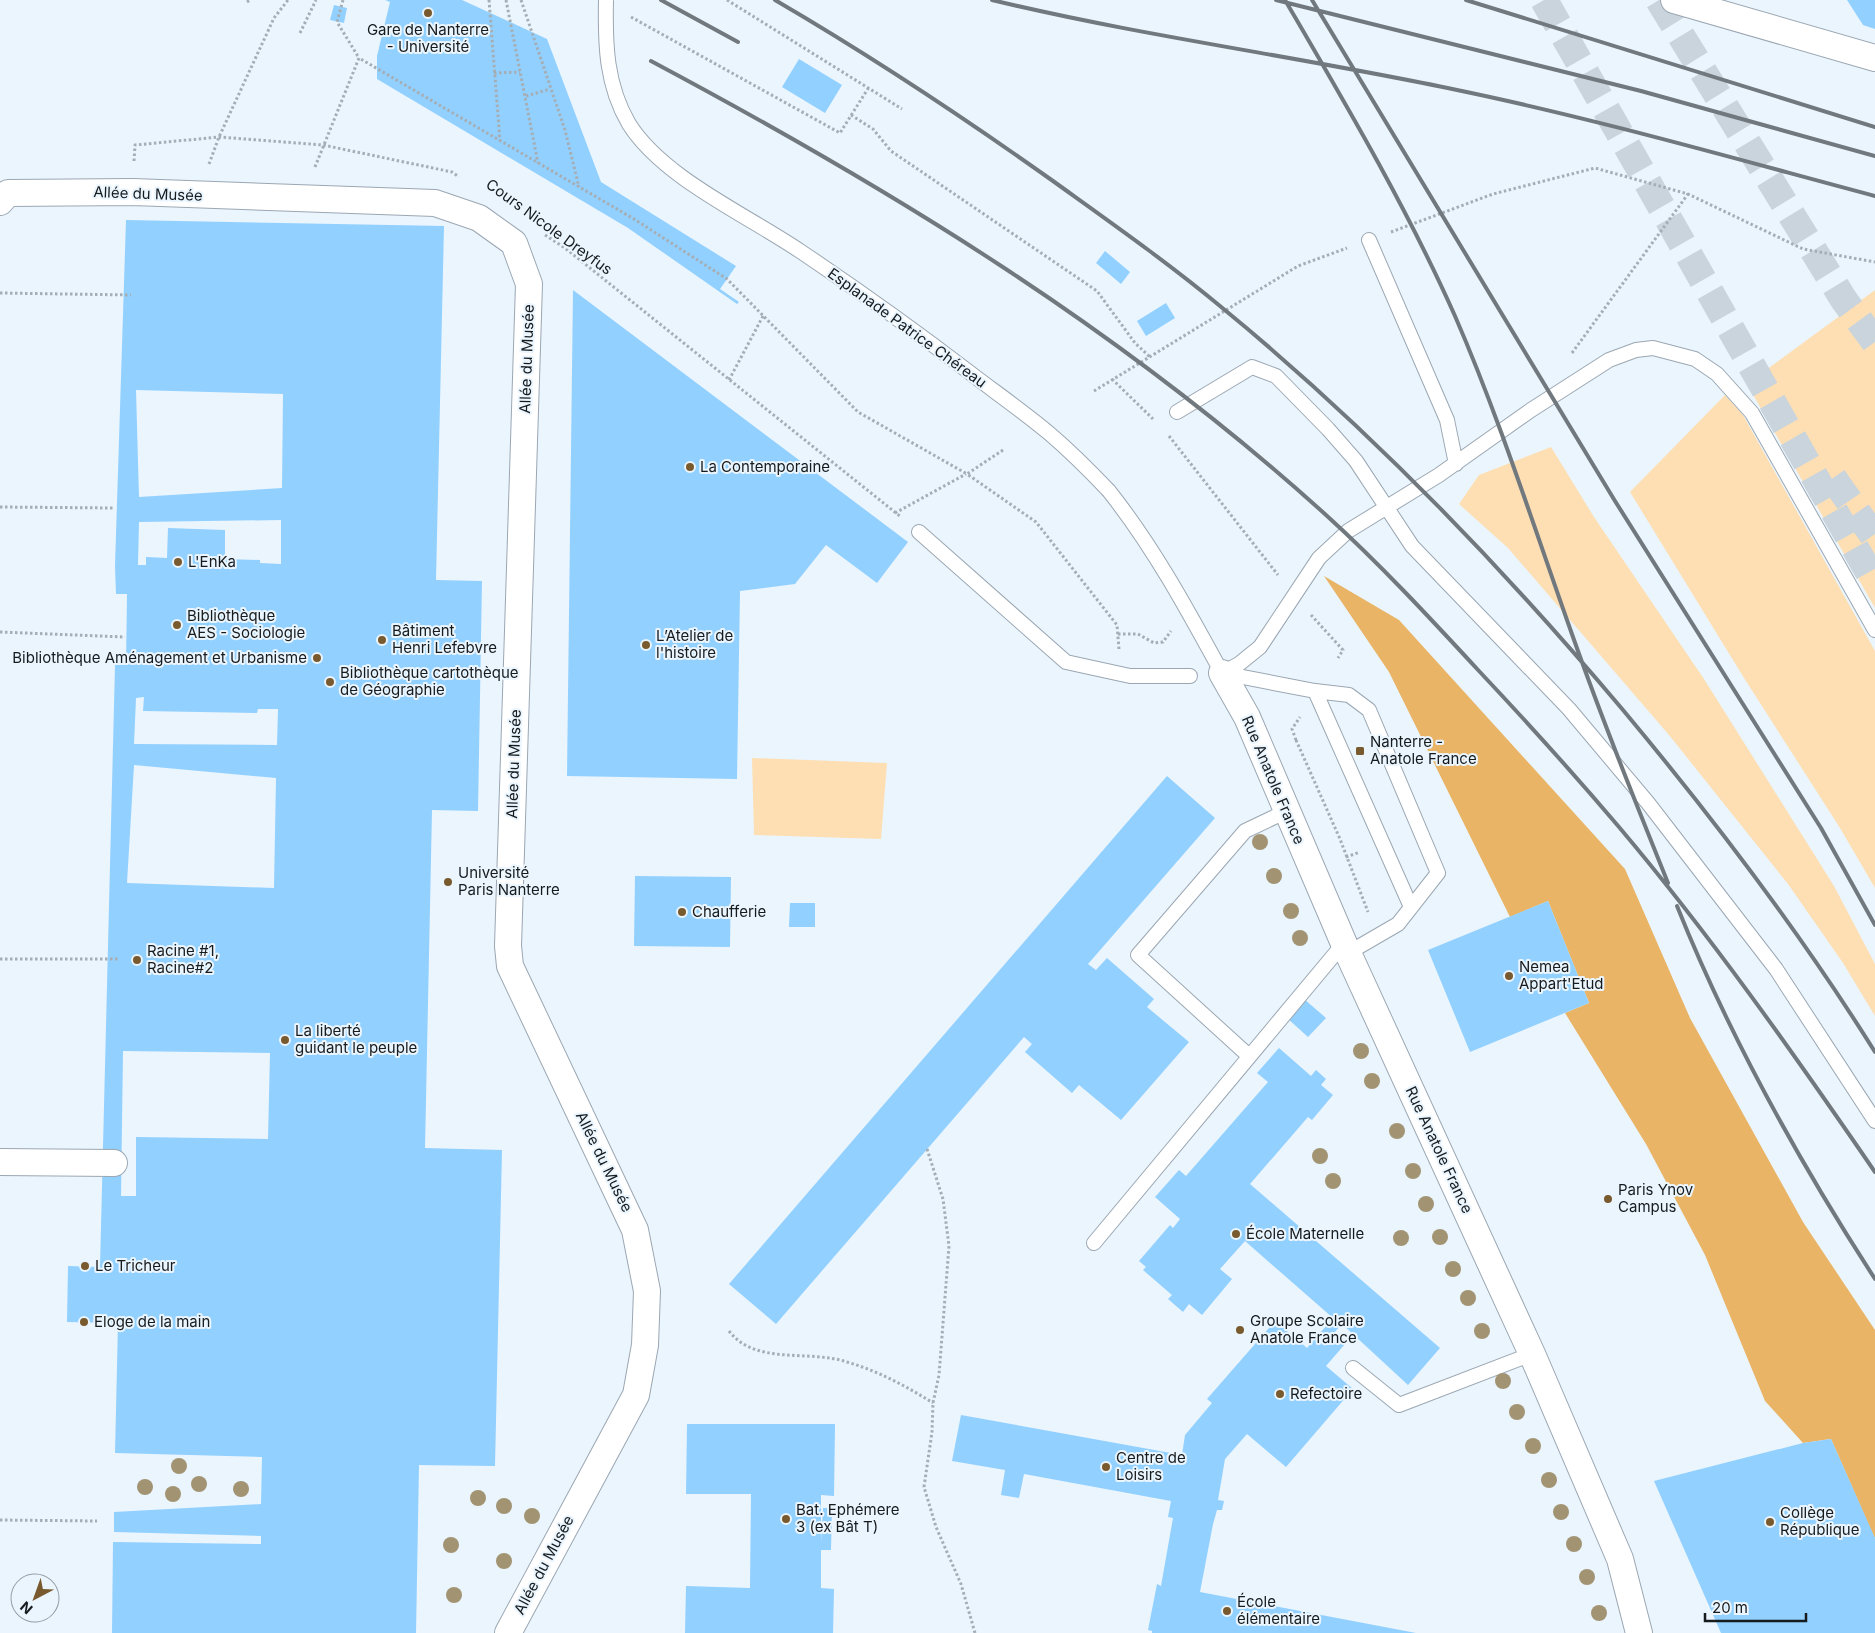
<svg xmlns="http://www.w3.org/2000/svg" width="1875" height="1633" font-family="Inter,sans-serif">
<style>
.green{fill:#fedfb3}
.forest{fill:#eab466}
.building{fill:#92d0ff;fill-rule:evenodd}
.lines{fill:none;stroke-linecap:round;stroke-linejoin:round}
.highway-tunnel{stroke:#cad4dc;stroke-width:28;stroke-dasharray:28 14;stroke-linecap:butt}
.lane-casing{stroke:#9ba7b2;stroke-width:16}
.street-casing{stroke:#9ba7b2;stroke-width:28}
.path{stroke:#a5aeb5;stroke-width:3;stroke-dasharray:2.5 2.5;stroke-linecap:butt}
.lane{stroke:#fff;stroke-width:14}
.street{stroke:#fff;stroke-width:26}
.rail{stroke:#71797e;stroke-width:4}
.lane-bridge-casing{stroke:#9ba7b2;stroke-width:16;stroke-linecap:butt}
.lane-bridge{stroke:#fff;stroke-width:14}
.tree{fill:#a29473}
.poi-dot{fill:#785a2e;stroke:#eaf5fe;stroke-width:2}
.labels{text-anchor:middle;stroke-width:4;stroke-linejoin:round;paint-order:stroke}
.poi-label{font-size:15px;fill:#161b1e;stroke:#eaf5fe;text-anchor:start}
.street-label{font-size:15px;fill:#161b1e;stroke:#eaf5fe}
</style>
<rect width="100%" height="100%" fill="#eaf5fe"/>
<path class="green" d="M 1875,290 L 1875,608 L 1747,384 Z
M 1725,395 L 1743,415 L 1875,651 L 1875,888 L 1840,828 L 1744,678 L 1630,492 Z
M 1551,447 L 1594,517 L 1704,679 L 1834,886 L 1875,964 L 1875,1016 L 1843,963 L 1788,884 L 1669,735 L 1508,548 L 1459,504 L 1479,475 Z
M 752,758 L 887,763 L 881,839 L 754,835 Z"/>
<path class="forest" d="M 1324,576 L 1399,620 L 1625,869 L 1690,1018 L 1803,1222 L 1875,1330 L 1875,1539 L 1831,1439 L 1803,1443 L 1765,1401 L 1705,1255 L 1646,1144 L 1565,1013 L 1589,1003 L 1548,901 L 1510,917 L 1389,672 Z"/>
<path class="building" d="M 385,0 L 462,0 L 547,39 L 601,182 L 736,266 L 720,289 L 739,302 L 737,304 L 628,228 L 377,79 L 377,56 L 390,2 Z
M 1847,0 L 1875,0 L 1875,29 L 1863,25 Z
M 334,5 L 347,8 L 344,23 L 330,20 Z
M 799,59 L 842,85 L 825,113 L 782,87 Z
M 126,220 L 444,226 L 436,580 L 482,581 L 478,811 L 432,810 L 425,1148 L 502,1150 L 495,1466 L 419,1465 L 416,1633 L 112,1633 L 113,1542 L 261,1544 L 261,1536 L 114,1532 L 114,1512 L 261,1504 L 262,1457 L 115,1453 L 118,1323 L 67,1322 L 68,1266 L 100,1267 L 115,665 L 126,665 L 127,594 L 116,594 L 115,566 ZM 136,390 L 283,394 L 282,488 L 139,497 ZM 281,520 L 281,564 L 260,563 L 260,560 L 225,559 L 225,530 L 168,528 L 167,558 L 146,557 L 146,565 L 138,565 L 139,522 ZM 144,697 L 143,711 L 257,713 L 258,709 L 278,709 L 277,745 L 134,744 L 136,698 ZM 134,765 L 276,778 L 274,888 L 127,883 ZM 123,1051 L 270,1053 L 268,1139 L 136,1137 L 136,1196 L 121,1196 Z
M 1105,251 L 1130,272 L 1121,284 L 1096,263 Z
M 573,290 L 908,542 L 877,583 L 826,545 L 795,584 L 740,591 L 737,779 L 567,776 Z
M 1166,303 L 1175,318 L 1146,336 L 1137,321 Z
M 1167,776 L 1215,818 L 1088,964 L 1096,970 L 1107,958 L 1154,999 L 1147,1007 L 1189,1042 L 1121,1120 L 1079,1085 L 1072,1093 L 1025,1052 L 1032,1044 L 1024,1037 L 776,1324 L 729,1284 Z
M 635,876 L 731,877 L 730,947 L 634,946 Z
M 1548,901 L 1589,1003 L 1470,1052 L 1428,950 Z
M 790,903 L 815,903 L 815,927 L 789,927 Z
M 1304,999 L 1326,1018 L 1308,1037 L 1287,1018 Z
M 1279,1048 L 1311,1076 L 1316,1070 L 1326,1079 L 1321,1085 L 1333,1095 L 1312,1120 L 1308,1117 L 1250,1184 L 1440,1348 L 1408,1385 L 1342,1324 L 1333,1334 L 1345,1344 L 1326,1366 L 1353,1389 L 1286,1467 L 1247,1434 L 1225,1459 L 1218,1500 L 1224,1501 L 1222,1510 L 1217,1510 L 1213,1524 L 1200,1592 L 1416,1633 L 1152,1633 L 1152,1631 L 1148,1630 L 1157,1584 L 1161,1586 L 1173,1518 L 1168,1517 L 1171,1501 L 1024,1474 L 1019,1498 L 1001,1495 L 1005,1470 L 952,1461 L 961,1415 L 1182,1455 L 1185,1435 L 1212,1403 L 1207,1399 L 1275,1321 L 1307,1348 L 1333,1318 L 1245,1241 L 1220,1269 L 1232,1279 L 1202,1315 L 1189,1304 L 1183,1312 L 1168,1299 L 1172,1295 L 1143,1270 L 1146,1267 L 1139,1261 L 1170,1225 L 1173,1228 L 1180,1219 L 1155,1197 L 1179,1170 L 1186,1176 L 1268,1082 L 1257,1073 Z
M 687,1424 L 835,1424 L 834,1496 L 821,1495 L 821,1542 L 823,1508 L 832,1508 L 831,1550 L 821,1550 L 821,1588 L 834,1589 L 833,1633 L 685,1633 L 686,1586 L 750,1588 L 751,1494 L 686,1494 Z
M 1831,1439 L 1875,1538 L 1875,1633 L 1721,1633 L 1654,1481 L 1803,1443 Z"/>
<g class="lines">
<path class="highway-tunnel" d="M 1544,0 L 1875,583
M 1659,0 L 1844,300 L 1875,342
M 1833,478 L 1875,538"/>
<g class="lane-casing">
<path id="lane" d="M 1369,240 L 1447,420 L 1456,464
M 1177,412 L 1252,367 L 1276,376 L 1328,429 L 1356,461 L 1412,546 L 1569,709 L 1648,803 L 1776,969 L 1875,1121
M 1109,491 C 1154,548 1187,609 1222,673
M 919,532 L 1066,662 L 1130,676 L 1190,676
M 1222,673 L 1239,664 L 1260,647 L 1319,558 L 1348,531 L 1439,475 L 1531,410 L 1609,360 L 1636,350 L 1653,348 L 1695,359 L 1717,374 L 1752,413 L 1875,630
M 1222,673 L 1315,691 L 1349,695 L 1369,710 L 1438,873 L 1398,924 L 1348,953
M 1315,691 L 1411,907
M 1249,1056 L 1138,955 L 1245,831 L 1287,811
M 1094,1243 L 1344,943
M 1353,1368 L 1399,1405 L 1532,1354"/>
</g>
<g class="street-casing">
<path id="street" d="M 1674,0 L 1875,58
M 0,202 L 8,193 L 133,192 L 435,203 L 479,218 L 514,243 L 529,284 L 508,946 L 510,966 L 635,1230 L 647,1291 L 645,1345 L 636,1395 L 508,1633
M 1222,673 L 1247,717 L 1348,953 L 1532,1354 L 1620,1559 L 1639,1633
M 0,1162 L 114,1163"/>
</g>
<path class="path" d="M 343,0 L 337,22 L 359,58
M 489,0 L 500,141
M 506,0 L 538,163
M 521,0 L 565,130 L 579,187
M 727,0 L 902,109
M 247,2 L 250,0
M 631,17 L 840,133 L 869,87
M 384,26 L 399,31
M 300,33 L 316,0
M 494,73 L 520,72
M 526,96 L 550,89
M 851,115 L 873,129 L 891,151 L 1097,291 L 1135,343 L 1150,357
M 134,161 L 135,145 L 219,137 L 323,145 L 452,172 L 459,177
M 209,164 L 219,137 L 274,18 L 288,0
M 315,167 L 359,58 L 634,219 L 727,279 L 858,412 L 967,474
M 1391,232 L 1493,194 L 1595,168 L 1688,194 L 1803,249 L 1875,262
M 545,235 L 565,248 L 901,517
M 0,293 L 131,295
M 1572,353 L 1688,194
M 1112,379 L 1153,419
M 729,380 L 763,316
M 1094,391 L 1298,266 L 1347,248
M 1169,436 L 1278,575
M 1003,450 L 967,474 L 1036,522 L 1117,625 L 1119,649
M 0,507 L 114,508
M 895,513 L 966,474
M 1311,615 L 1343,650 L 1338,658
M 0,632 L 125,637
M 1118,634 L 1138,634 L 1154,643 L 1163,642 L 1171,631
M 1296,740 L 1340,839 L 1368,912
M 1296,740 L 1292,729 L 1300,717
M 1346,857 L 1360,852
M 0,959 L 119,959
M 927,1149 L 943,1199 L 949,1246 L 939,1375 L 933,1403 L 932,1432 L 924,1487 L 936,1527 L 961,1584 L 975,1633
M 729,1331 C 756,1366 808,1349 847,1362 C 878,1371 906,1386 933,1403
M 0,1520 L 97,1521"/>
<use href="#lane" class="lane"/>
<use href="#street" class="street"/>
<path class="rail" d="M 661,0 L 738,42
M 775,0 C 871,56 963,117 1053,181 C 1110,222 1167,262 1220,306 C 1368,427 1500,564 1623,710 C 1714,819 1800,932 1875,1052
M 992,0 C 1146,37 1302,57 1457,90 C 1597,119 1736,159 1875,196
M 1276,0 L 1641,91 L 1875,156
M 1285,0 C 1345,103 1406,206 1455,316 C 1498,415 1531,518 1567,620 C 1598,709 1633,796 1668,883
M 1312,0 L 1615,501 L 1821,828 L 1875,925
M 1466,0 L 1875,127
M 651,61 C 893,190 1122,330 1326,515 C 1380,564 1430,618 1479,671 C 1527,722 1574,774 1619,827 C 1711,936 1794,1054 1875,1172
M 1677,906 C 1730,1038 1798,1160 1875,1279"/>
<g class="lane-bridge-casing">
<path id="lane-bridge" d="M 606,0 C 605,44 606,85 629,124 C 663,178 747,215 800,251 C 858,290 914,330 969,372 C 995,392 1024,412 1050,434 C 1071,452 1090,471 1109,491"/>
</g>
<use href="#lane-bridge" class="lane-bridge"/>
</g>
<g class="tree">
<circle cx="1260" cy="842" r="8"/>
<circle cx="1274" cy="876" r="8"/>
<circle cx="1291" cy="911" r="8"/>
<circle cx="1300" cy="938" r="8"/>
<circle cx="1361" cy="1051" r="8"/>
<circle cx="1372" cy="1081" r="8"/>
<circle cx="1397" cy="1131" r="8"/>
<circle cx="1320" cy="1156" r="8"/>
<circle cx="1413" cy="1171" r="8"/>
<circle cx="1333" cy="1181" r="8"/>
<circle cx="1426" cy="1204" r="8"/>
<circle cx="1440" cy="1237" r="8"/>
<circle cx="1401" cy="1238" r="8"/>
<circle cx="1453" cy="1269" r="8"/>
<circle cx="1468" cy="1298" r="8"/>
<circle cx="1482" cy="1331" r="8"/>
<circle cx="1503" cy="1381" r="8"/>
<circle cx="1517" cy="1412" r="8"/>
<circle cx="1533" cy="1446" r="8"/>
<circle cx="179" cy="1466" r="8"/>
<circle cx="1549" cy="1480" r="8"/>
<circle cx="199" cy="1484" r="8"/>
<circle cx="145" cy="1487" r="8"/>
<circle cx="241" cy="1489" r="8"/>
<circle cx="173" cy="1494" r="8"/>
<circle cx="478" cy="1498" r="8"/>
<circle cx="504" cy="1506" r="8"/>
<circle cx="1561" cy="1512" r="8"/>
<circle cx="532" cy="1516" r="8"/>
<circle cx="1574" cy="1544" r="8"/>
<circle cx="451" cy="1545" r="8"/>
<circle cx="504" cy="1561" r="8"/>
<circle cx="1587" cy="1577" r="8"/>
<circle cx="454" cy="1595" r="8"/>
<circle cx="1599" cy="1613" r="8"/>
</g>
<g class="poi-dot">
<circle cx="428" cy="13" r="5"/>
<circle cx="690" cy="467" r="5"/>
<circle cx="178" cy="562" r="5"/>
<circle cx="177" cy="625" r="5"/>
<circle cx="382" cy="640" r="5"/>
<circle cx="646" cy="645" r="5"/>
<circle cx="317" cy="658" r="5"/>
<circle cx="330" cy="682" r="5"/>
<rect x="1355" y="746" width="10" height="10" rx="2.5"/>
<circle cx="448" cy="882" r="5"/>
<circle cx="682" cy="912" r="5"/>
<circle cx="137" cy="960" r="5"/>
<circle cx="1509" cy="976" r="5"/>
<circle cx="285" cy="1040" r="5"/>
<circle cx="1608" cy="1199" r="5"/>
<circle cx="1236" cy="1234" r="5"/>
<circle cx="85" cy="1266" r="5"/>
<circle cx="84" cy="1322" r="5"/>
<circle cx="1240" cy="1330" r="5"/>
<circle cx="1280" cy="1394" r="5"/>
<circle cx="1106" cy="1467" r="5"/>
<circle cx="786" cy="1519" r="5"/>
<circle cx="1770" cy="1522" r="5"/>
<circle cx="1227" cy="1611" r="5"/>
</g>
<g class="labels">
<g class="poi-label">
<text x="428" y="35" text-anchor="middle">Gare de Nanterre<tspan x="428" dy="17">- Université</tspan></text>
<text x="700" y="472">La Contemporaine</text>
<text x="188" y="567">L'EnKa</text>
<text x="187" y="621">Bibliothèque<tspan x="187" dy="17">AES - Sociologie</tspan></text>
<text x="392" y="636">Bâtiment<tspan x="392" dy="17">Henri Lefebvre</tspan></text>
<text x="656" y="641">L’Atelier de<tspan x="656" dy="17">l'histoire</tspan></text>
<text x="307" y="663" text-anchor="end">Bibliothèque Aménagement et Urbanisme</text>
<text x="340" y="678">Bibliothèque cartothèque<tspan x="340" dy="17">de Géographie</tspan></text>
<text x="1370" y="747">Nanterre -<tspan x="1370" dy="17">Anatole France</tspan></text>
<text x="458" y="878">Université<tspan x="458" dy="17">Paris Nanterre</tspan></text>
<text x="692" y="917">Chaufferie</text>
<text x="147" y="956">Racine #1,<tspan x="147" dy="17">Racine#2</tspan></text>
<text x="1519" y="972">Nemea<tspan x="1519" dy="17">Appart'Etud</tspan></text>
<text x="295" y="1036">La liberté<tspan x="295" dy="17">guidant le peuple</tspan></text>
<text x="1618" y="1195">Paris Ynov<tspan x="1618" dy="17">Campus</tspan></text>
<text x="1246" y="1239">École Maternelle</text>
<text x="95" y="1271">Le Tricheur</text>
<text x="1250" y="1326">Groupe Scolaire<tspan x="1250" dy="17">Anatole France</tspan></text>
<text x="94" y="1327">Eloge de la main</text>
<text x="1290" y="1399">Refectoire</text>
<text x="1116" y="1463">Centre de<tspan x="1116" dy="17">Loisirs</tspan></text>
<text x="796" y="1515">Bat. Ephémere<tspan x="796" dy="17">3 (ex Bât T)</tspan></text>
<text x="1780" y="1518">Collège<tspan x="1780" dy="17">République</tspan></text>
<text x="1237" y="1607">École<tspan x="1237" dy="17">élémentaire</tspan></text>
</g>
<g class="street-label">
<text transform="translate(148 194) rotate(2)" y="5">Allée du Musée</text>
<text transform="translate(549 227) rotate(36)" y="5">Cours Nicole Dreyfus</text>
<text transform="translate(907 328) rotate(36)" y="5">Esplanade Patrice Chéreau</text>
<text transform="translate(527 359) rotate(-88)" y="5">Allée du Musée</text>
<text transform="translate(514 764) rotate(-88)" y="5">Allée du Musée</text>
<text transform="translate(1273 780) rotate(67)" y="5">Rue Anatole France</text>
<text transform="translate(1439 1150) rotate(65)" y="5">Rue Anatole France</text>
<text transform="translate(604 1162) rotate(64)" y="5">Allée du Musée</text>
<text transform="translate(544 1565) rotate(-62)" y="5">Allée du Musée</text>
</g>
</g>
<g transform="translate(35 1598) rotate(221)"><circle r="24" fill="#eaf5fe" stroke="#959ea4"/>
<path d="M0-4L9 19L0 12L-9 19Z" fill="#785a2e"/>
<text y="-8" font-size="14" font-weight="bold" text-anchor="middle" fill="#161b1e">N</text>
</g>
<path d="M1705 1613v8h101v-8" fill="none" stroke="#161b1e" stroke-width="2.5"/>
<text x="1712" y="1613" font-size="15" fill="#161b1e" stroke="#eaf5fe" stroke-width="4" paint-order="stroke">20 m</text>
</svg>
